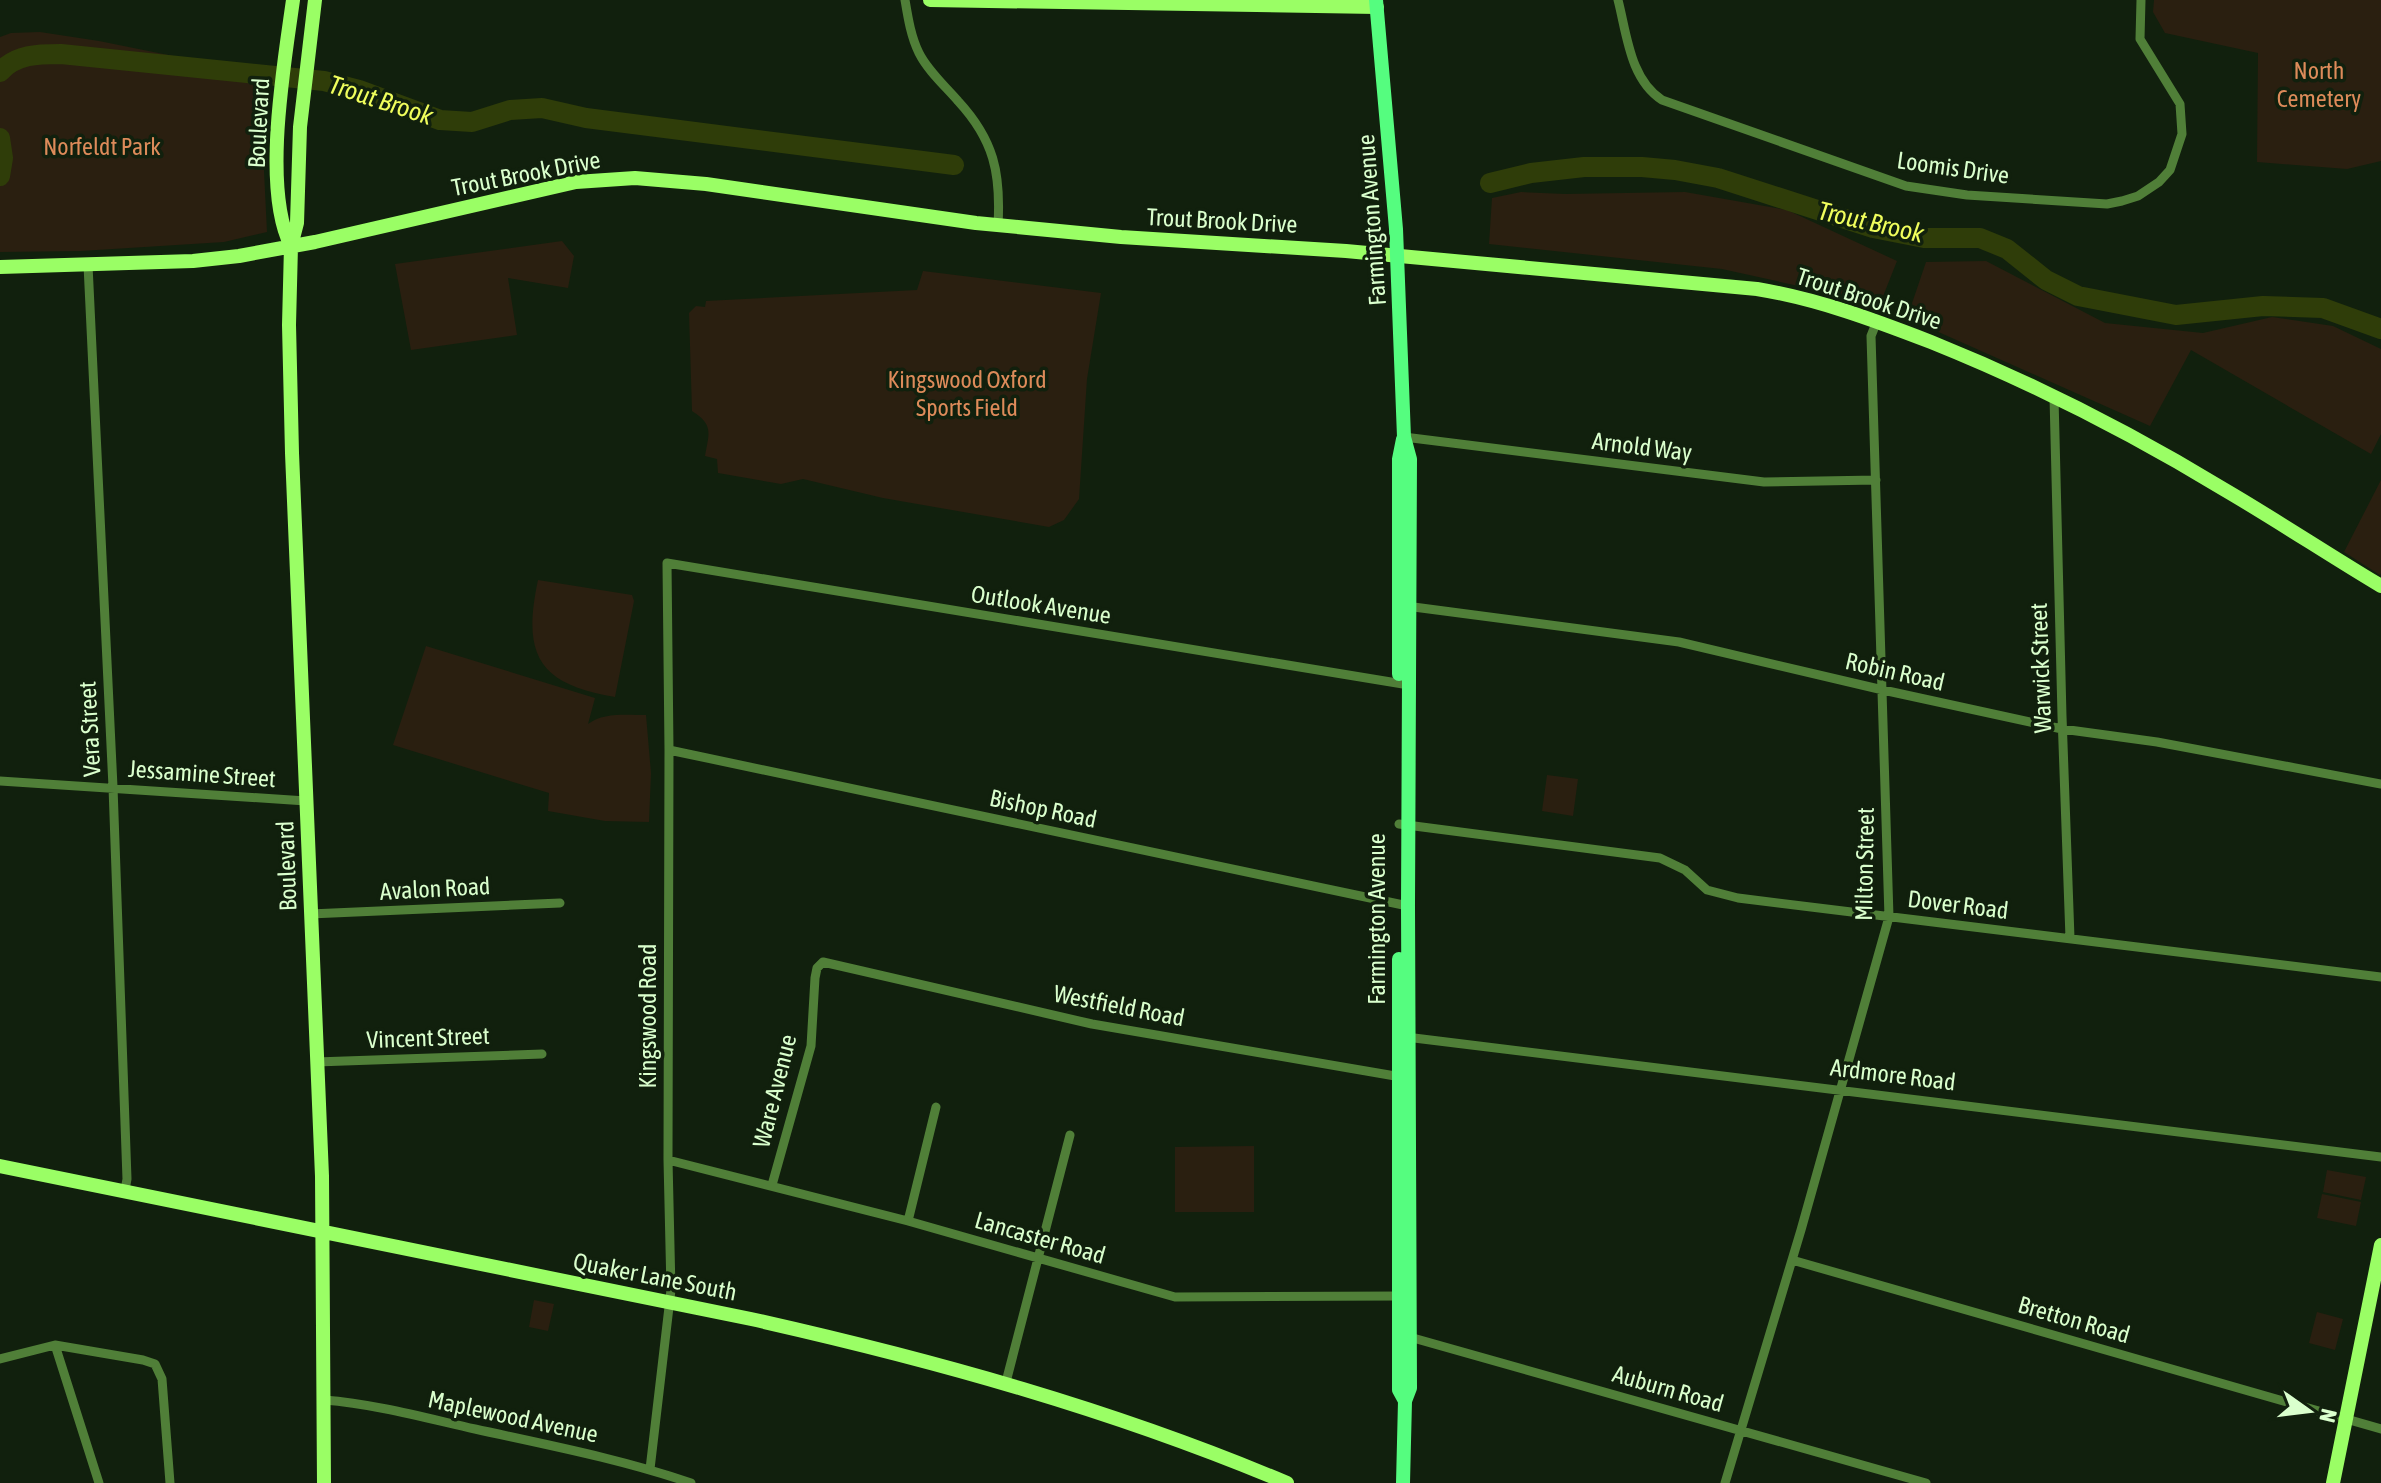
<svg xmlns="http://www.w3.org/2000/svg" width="2381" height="1483" font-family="'Asap Condensed',sans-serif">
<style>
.green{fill:#2a1f10}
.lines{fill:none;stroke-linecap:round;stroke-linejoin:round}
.river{stroke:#2f3d09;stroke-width:20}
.street{stroke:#507f38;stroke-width:9}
.secondary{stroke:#9afe65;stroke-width:14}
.primary{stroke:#55fd7f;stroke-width:14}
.labels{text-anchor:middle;stroke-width:7;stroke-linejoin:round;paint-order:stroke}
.park-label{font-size:24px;fill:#dd8b5a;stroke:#11200d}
.street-label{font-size:24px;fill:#daffcd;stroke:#11200d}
.water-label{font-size:26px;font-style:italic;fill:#effd5c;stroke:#11200d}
</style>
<rect width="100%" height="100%" fill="#11200d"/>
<path class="green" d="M 2154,0 L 2381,0 L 2381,161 L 2347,169 L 2257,162 L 2258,53 L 2165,33 L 2153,12 Z
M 40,32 L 99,41 L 188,59 L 270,66 L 264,171 L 267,232 L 224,242 L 81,251 L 0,252 L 0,37 L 11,33 Z
M 1521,192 L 1565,194 L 1685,192 L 1787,210 L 1897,261 L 1880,304 L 1722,269 L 1489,244 L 1492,198 Z
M 562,241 L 574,256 L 568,288 L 508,278 L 517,335 L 411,350 L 395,264 Z
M 1986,261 L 2105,323 L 2203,333 L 2272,317 L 2333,326 L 2381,349 L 2381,434 L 2371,454 L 2191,350 L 2150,426 L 1907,318 L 1926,262 Z
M 923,271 L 1101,293 L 1087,379 L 1079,499 L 1064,520 L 1049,527 L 883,498 L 803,479 L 781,484 L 718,473 L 717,459 L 705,456 C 709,433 714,425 692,411 L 689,313 L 696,306 L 705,307 L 706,301 L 917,290 Z
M 2381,480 L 2381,573 L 2380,575 L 2344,552 Z
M 538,580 L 632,595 L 634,601 L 615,697 C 538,684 522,655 538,580 Z
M 426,646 L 595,698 L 588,724 C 603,712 628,715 646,715 L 651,773 L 649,822 L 605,821 L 548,811 L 549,793 L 393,745 Z
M 1547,775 L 1578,779 L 1573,816 L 1542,811 Z
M 1254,1146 L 1254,1212 L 1175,1212 L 1175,1147 Z
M 2327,1170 L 2366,1177 L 2361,1200 L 2323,1192 Z
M 2322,1194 L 2361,1202 L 2356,1226 L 2317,1218 Z
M 534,1300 L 554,1304 L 548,1331 L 529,1327 Z
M 2317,1312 L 2343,1319 L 2335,1350 L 2309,1343 Z"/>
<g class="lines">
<path class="river" d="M 0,72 C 16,54 38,54 61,54 L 324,81 L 359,90 L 440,120 L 472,122 L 510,110 L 542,108 L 586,118 L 954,165
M 0,138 L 3,158 L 0,176
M 1490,183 L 1531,173 L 1584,167 L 1642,167 L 1675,170 L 1718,178 L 1873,228 L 1924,238 L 1980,238 L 2007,249 L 2046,280 L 2078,296 L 2176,315 L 2263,306 L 2323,308 L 2381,329"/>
<path class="street" d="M 905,0 C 908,18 911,37 919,53 C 928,71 945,86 958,101 C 994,140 1001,173 998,225
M 1618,0 C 1627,35 1630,79 1662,100 L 1906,186 L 1967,195 L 2107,204 L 2122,201 L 2138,196 L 2159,182 L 2170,170 L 2182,134 L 2180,104 L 2140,39 L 2141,0
M 88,265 L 113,787 L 127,1179 L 125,1190
M 2054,397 L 2062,716 L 2070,938
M 1404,437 L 1764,482 L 1876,480
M 1406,606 L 1679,642 L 1883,690 L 2062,729 L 2157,742 L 2381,784
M 669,750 L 1408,906
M 0,781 L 306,801
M 1399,824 L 1660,858 L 1685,870 L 1707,890 L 1738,898 L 2381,977
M 310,914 L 560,903
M 1406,1037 L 2381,1157
M 316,1062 L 542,1054
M 668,1160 L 908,1221 L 1175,1297 L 1401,1296
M 772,1185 L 811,1046 L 815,978 L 817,968 L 823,962 L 1092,1024 L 1401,1077
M 908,1221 L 936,1107
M 1792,1260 L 2381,1429
M 1406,1336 L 1926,1483
M 55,1345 L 99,1483
M 0,1359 L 55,1345 L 143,1360 L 155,1364 L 162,1379 L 170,1483
M 1006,1382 L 1070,1135
M 324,1400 C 375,1404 426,1418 475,1429 C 548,1445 621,1459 691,1483
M 650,1469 L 671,1290 L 668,1160 L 669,750 L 667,563 L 1409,685
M 1725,1483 L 1801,1230 L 1889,917 L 1871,336 L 1877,321"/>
<path class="secondary" d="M 315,0 L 300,127 L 297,223 L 291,246 L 289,325 L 292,453 L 322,1176 L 324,1483
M 930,0 L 1377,7
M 291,246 C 262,189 284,65 293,0
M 0,267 L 193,261 L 239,256 L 315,242 L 576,182 L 635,178 L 706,184 L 976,223 L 1121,237 L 1346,251 L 1757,289 C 1818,299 1874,320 1931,342 C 2033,383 2131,433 2225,490 C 2278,521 2329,555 2381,586
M 0,1166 L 751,1319 C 934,1360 1114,1410 1287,1483
M 2333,1483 L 2381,1245"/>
<path class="primary" d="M 1376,0 L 1396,229 L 1404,437 L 1410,459 L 1408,906 L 1410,1388 L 1405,1401 L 1403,1483
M 1399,674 L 1399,459 L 1403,439
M 1399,959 L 1399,1390 L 1405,1401"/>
</g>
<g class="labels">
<g class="park-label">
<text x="2319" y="79">North<tspan x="2319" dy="28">Cemetery</tspan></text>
<text x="102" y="155">Norfeldt Park</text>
<text x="967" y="388">Kingswood Oxford<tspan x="967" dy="28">Sports Field</tspan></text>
</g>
<g class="street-label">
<text transform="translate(259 123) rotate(-87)" y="8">Boulevard</text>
<text transform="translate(1953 168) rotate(8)" y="8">Loomis Drive</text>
<text transform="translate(526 174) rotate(-11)" y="8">Trout Brook Drive</text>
<text transform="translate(1372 220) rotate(-94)" y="8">Farmington Avenue</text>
<text transform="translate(1222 221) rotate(3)" y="8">Trout Brook Drive</text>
<text transform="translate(1869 299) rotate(18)" y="8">Trout Brook Drive</text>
<text transform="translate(1642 447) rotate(7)" y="8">Arnold Way</text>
<text transform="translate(1041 605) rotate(9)" y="8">Outlook Avenue</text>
<text transform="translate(2041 668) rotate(-92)" y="8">Warwick Street</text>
<text transform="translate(1895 672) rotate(13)" y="8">Robin Road</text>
<text transform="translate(90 729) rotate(-93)" y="8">Vera Street</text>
<text transform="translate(202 774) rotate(4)" y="8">Jessamine Street</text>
<text transform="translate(1043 809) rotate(12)" y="8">Bishop Road</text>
<text transform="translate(1865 864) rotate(-89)" y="8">Milton Street</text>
<text transform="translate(287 866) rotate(-92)" y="8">Boulevard</text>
<text transform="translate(435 889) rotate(-3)" y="8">Avalon Road</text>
<text transform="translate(1958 905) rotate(7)" y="8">Dover Road</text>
<text transform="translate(1377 919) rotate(-90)" y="8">Farmington Avenue</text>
<text transform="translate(1119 1006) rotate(11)" y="8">Westfield Road</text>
<text transform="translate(648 1016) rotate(-90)" y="8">Kingswood Road</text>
<text transform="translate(428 1038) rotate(-2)" y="8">Vincent Street</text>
<text transform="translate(1893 1075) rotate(7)" y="8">Ardmore Road</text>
<text transform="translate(775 1091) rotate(-76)" y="8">Ware Avenue</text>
<text transform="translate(1040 1238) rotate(16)" y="8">Lancaster Road</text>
<text transform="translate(655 1277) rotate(11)" y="8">Quaker Lane South</text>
<text transform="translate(2074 1320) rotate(16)" y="8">Bretton Road</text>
<text transform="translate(1668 1389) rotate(16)" y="8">Auburn Road</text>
<text transform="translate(513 1417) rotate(12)" y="8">Maplewood Avenue</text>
</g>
<g class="water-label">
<text transform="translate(381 100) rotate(18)" y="9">Trout Brook</text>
<text transform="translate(1871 222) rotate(13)" y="9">Trout Brook</text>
</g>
</g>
<g transform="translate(2309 1411) rotate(104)" stroke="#11200d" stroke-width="6" paint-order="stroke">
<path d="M0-6L14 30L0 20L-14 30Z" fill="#daffcd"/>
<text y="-12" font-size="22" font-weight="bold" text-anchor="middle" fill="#daffcd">N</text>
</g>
</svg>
